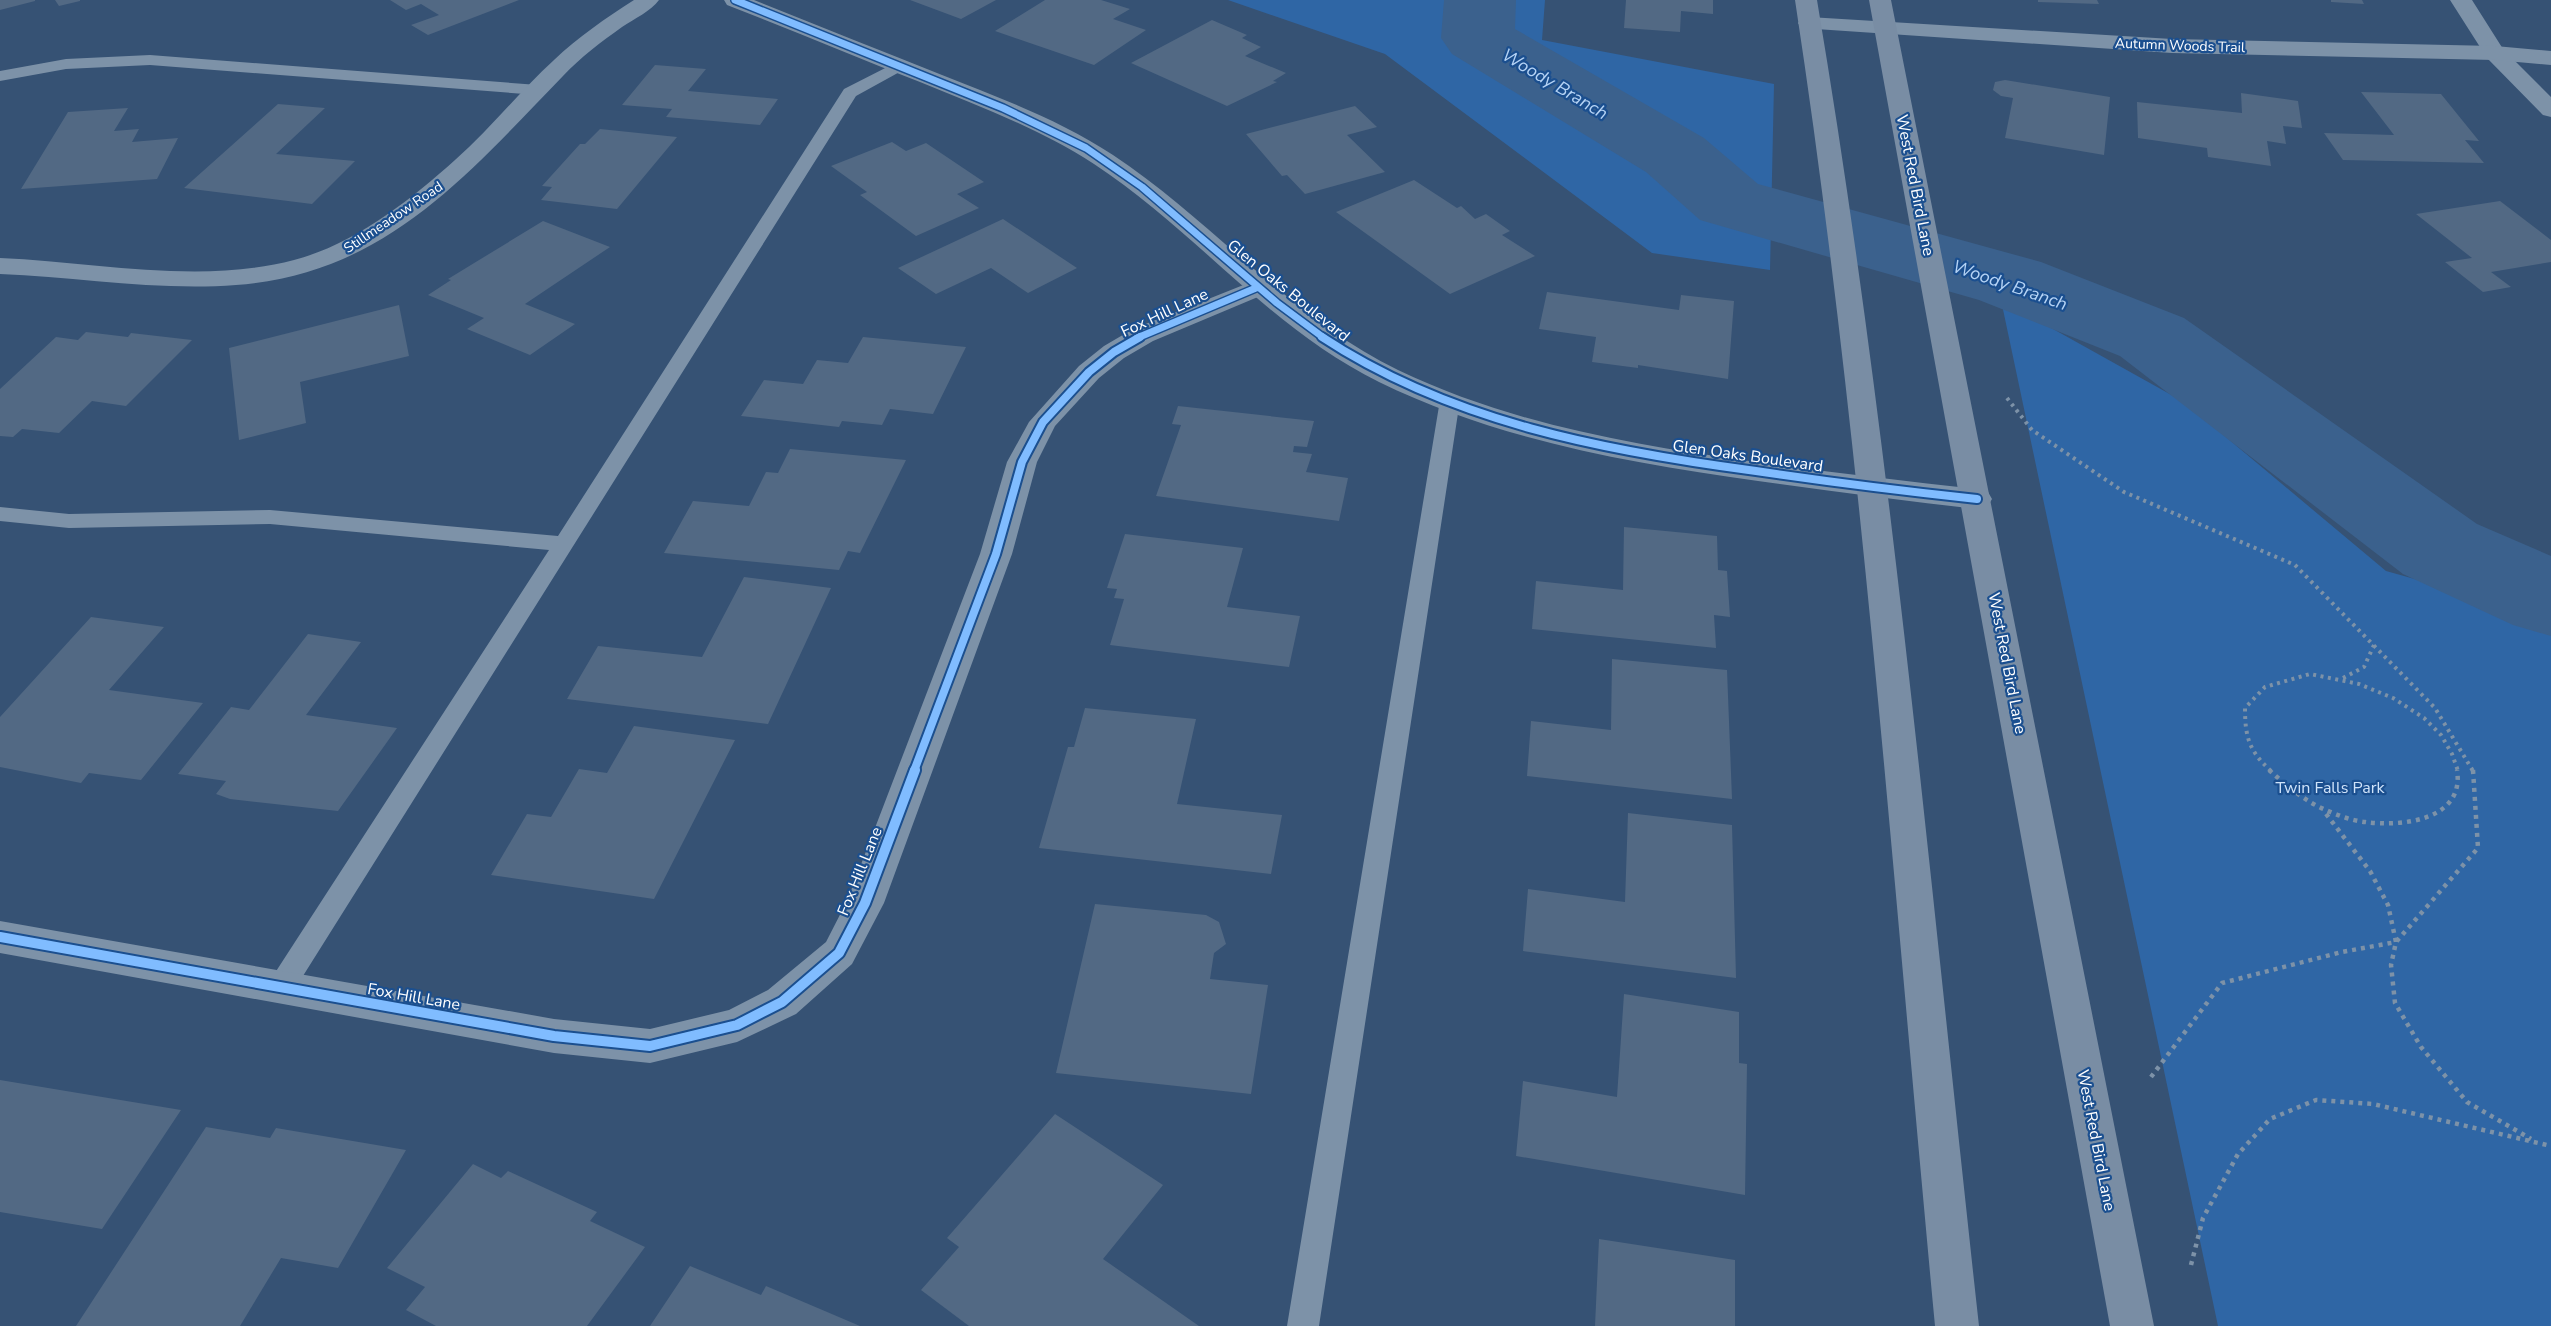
<svg xmlns="http://www.w3.org/2000/svg" width="2551" height="1326" font-family="'Nunito Sans',sans-serif">
<style>
.green{fill:#2f66a5}
.lines{fill:none;stroke-linecap:round;stroke-linejoin:round}
.river{fill:#3b618d;fill-rule:evenodd}
.building{fill:#526984}
.path-far1{stroke:#7d92a8;stroke-width:4;stroke-dasharray:3 4.5;stroke-linecap:butt}
.path{stroke:#7d92a8;stroke-width:4.5;stroke-dasharray:4 5;stroke-linecap:butt}
.service{fill:#7d92a8;fill-rule:evenodd}
.minor{fill:#7d92a8;fill-rule:evenodd}
.tertiary{fill:#7d92a8;fill-rule:evenodd}
.secondary{fill:#798da4;fill-rule:evenodd}
.cycleway-far2-casing{stroke:#1b4f8f;stroke-width:10}
.cycleway-far1-casing{stroke:#1b4f8f;stroke-width:12}
.cycleway-casing{stroke:#1b4f8f;stroke-width:14}
.cycleway-far2{stroke:#80bcff;stroke-width:7}
.cycleway-far1{stroke:#80bcff;stroke-width:8}
.cycleway{stroke:#80bcff;stroke-width:10}
.labels{text-anchor:middle;stroke-width:4.5;stroke-linejoin:round;paint-order:stroke}
.far-street-label{font-size:14px;fill:#fff;stroke:#1b4f8f}
.street-label{font-size:16px;fill:#fff;stroke:#1b4f8f}
.park-label{font-size:16px;fill:#cfe3fa;stroke:#1b4f8f}
.water-label{font-size:18px;font-style:italic;fill:#b5d3f5;stroke:#1b4f8f}
</style>
<rect width="100%" height="100%" fill="#365274"/>
<path class="green" d="M 1228,0 L 1545,0 L 1542,40 L 1774,84 L 1770,270 L 1652,253 L 1385,54 Z
M 2001,300 L 2184,402 L 2386,571 L 2551,617 L 2551,1326 L 2218,1326 Z"/>
<g class="lines">
<path class="river" d="M 1444,0 L 1516,0 L 1515,29 L 1704,138 L 1758,184 L 2041,262 L 2184,318 L 2477,524 L 2551,556 L 2551,636 L 2513,625 L 2403,574 L 2120,356 L 1979,300 L 1700,220 L 1646,172 L 1452,54 L 1441,38 Z"/>
</g>
<path class="building" d="M 0,0 L 35,0 L 35,1 L 0,10 Z
M 55,0 L 80,0 L 80,1 L 59,6 Z
M 390,0 L 519,0 L 428,35 L 411,25 L 439,15 L 421,4 L 406,10 Z
M 910,0 L 996,0 L 961,19 Z
M 1045,0 L 1101,0 L 1130,9 L 1113,19 L 1146,30 L 1094,65 L 995,31 Z
M 1626,0 L 1713,0 L 1713,14 L 1681,11 L 1680,32 L 1624,28 Z
M 2038,0 L 2097,0 L 2099,4 L 2038,2 Z
M 2331,0 L 2362,0 L 2364,4 L 2331,2 Z
M 1212,20 L 1247,35 L 1242,38 L 1261,47 L 1245,56 L 1286,73 L 1273,81 L 1277,82 L 1227,106 L 1131,63 Z
M 655,65 L 706,69 L 688,91 L 778,99 L 760,125 L 666,117 L 672,109 L 622,105 Z
M 2005,80 L 2110,97 L 2104,155 L 2005,138 L 2013,98 L 2001,96 L 1993,90 L 1995,82 Z
M 2361,92 L 2441,94 L 2479,141 L 2465,140 L 2484,163 L 2343,160 L 2324,133 L 2394,135 Z
M 2241,93 L 2298,101 L 2302,128 L 2283,126 L 2286,144 L 2267,141 L 2271,166 L 2208,157 L 2207,148 L 2138,138 L 2137,102 L 2242,113 Z
M 278,104 L 325,108 L 276,154 L 355,161 L 312,204 L 184,188 Z
M 1355,106 L 1377,127 L 1347,135 L 1385,172 L 1305,194 L 1287,175 L 1282,176 L 1246,134 Z
M 128,108 L 114,131 L 139,129 L 132,142 L 178,138 L 157,179 L 21,189 L 68,112 Z
M 600,129 L 677,137 L 617,209 L 541,200 L 552,187 L 542,186 L 580,144 L 585,144 Z
M 892,142 L 906,151 L 926,143 L 984,182 L 957,194 L 979,208 L 916,236 L 860,195 L 867,192 L 831,166 Z
M 1414,180 L 1457,208 L 1461,206 L 1475,219 L 1486,214 L 1510,231 L 1502,235 L 1535,256 L 1450,294 L 1336,212 Z
M 2500,201 L 2551,240 L 2551,262 L 2491,272 L 2511,287 L 2483,292 L 2445,262 L 2472,258 L 2416,214 Z
M 1003,219 L 1077,268 L 1028,293 L 991,268 L 936,294 L 898,268 Z
M 543,221 L 610,247 L 525,304 L 575,324 L 530,355 L 467,329 L 484,318 L 428,295 L 451,280 L 448,279 Z
M 1547,292 L 1679,310 L 1681,295 L 1734,301 L 1728,379 L 1638,365 L 1638,368 L 1592,362 L 1596,337 L 1539,329 Z
M 399,305 L 409,356 L 300,382 L 306,423 L 239,440 L 229,348 Z
M 86,332 L 128,337 L 131,333 L 192,340 L 126,406 L 92,401 L 59,433 L 22,429 L 13,437 L 0,436 L 0,389 L 56,337 L 78,340 Z
M 863,337 L 966,347 L 933,414 L 890,409 L 882,425 L 842,421 L 839,427 L 741,416 L 764,380 L 803,384 L 817,360 L 848,363 Z
M 1178,406 L 1314,421 L 1307,447 L 1294,446 L 1293,452 L 1312,454 L 1306,472 L 1348,478 L 1339,521 L 1156,496 L 1181,425 L 1172,424 Z
M 790,449 L 906,460 L 860,553 L 848,551 L 839,570 L 664,553 L 693,501 L 749,506 L 766,472 L 778,473 Z
M 1624,527 L 1717,536 L 1718,570 L 1727,571 L 1730,617 L 1714,615 L 1716,648 L 1532,629 L 1536,581 L 1623,590 Z
M 1125,534 L 1243,548 L 1227,607 L 1300,616 L 1289,667 L 1110,645 L 1124,599 L 1114,598 L 1117,589 L 1107,588 Z
M 744,577 L 831,588 L 768,724 L 567,699 L 598,646 L 702,657 Z
M 91,617 L 164,627 L 109,690 L 203,703 L 141,780 L 89,773 L 81,783 L 0,767 L 0,717 Z
M 308,634 L 361,642 L 306,715 L 397,728 L 338,811 L 230,799 L 216,794 L 226,781 L 178,774 L 231,707 L 249,710 Z
M 1612,659 L 1727,670 L 1732,799 L 1527,776 L 1531,721 L 1611,730 Z
M 1085,708 L 1196,719 L 1177,804 L 1282,815 L 1271,874 L 1039,848 L 1068,747 L 1074,747 Z
M 634,726 L 735,740 L 654,899 L 491,875 L 527,814 L 551,817 L 579,769 L 607,773 Z
M 1628,813 L 1732,825 L 1736,978 L 1523,951 L 1528,889 L 1625,902 Z
M 1095,904 L 1206,915 L 1219,922 L 1226,944 L 1214,953 L 1210,979 L 1268,985 L 1251,1094 L 1056,1073 Z
M 1624,994 L 1739,1012 L 1739,1063 L 1747,1064 L 1745,1195 L 1516,1156 L 1523,1081 L 1617,1097 Z
M 0,1080 L 66,1091 L 181,1110 L 102,1229 L 0,1212 Z
M 1055,1114 L 1163,1185 L 1103,1259 L 1199,1326 L 969,1326 L 921,1290 L 959,1247 L 947,1238 Z
M 206,1127 L 270,1138 L 276,1128 L 406,1150 L 338,1268 L 281,1258 L 240,1326 L 76,1326 Z
M 473,1164 L 501,1178 L 508,1171 L 597,1212 L 590,1221 L 645,1247 L 587,1326 L 436,1326 L 406,1310 L 425,1287 L 387,1268 Z
M 1599,1239 L 1735,1260 L 1735,1326 L 1595,1326 Z
M 690,1266 L 761,1295 L 766,1286 L 860,1326 L 650,1326 Z"/>
<g class="lines">
<path class="path-far1" d="M 2007,398 L 2032,430 L 2124,492 L 2295,565 L 2435,708 L 2473,771
M 2343,678 L 2364,667 L 2374,645
M 2271,771 C 2249,751 2245,737 2245,708 L 2265,687 L 2310,674 L 2359,684 L 2393,698 L 2424,718 L 2441,735 L 2452,754 L 2458,771"/>
<path class="path" d="M 2269,770 C 2286,785 2304,801 2326,810 C 2337,815 2353,821 2365,822 C 2402,827 2465,820 2457,770
M 2473,770 L 2478,848 L 2396,942 L 2391,965 L 2395,1003 L 2421,1047 L 2467,1102 L 2531,1139
M 2151,1077 L 2222,983 L 2342,952 L 2396,942 L 2388,905 L 2370,871 L 2323,810
M 2191,1265 L 2203,1218 L 2238,1154 L 2270,1119 L 2316,1100 L 2373,1104 L 2551,1146"/>
<path class="service" d="M 150,55 L 538,85 L 546,90 L 538,95 L 150,65 L 66,69 L 0,81 L 0,71 L 66,59 Z
M 899,61 L 905,63 L 907,66 L 905,69 L 856,96 L 291,995 L 281,999 L 271,995 L 267,987 L 271,979 L 549,550 L 270,524 L 69,528 L 0,521 L 0,507 L 69,514 L 270,510 L 558,536 L 844,89 Z
M 1450,394 L 1457,396 L 1460,400 L 1319,1326 L 1287,1326 L 1440,400 L 1443,396 Z"/>
<path class="minor" d="M 634,0 L 659,0 C 651,11 634,19 622,27 C 601,42 581,57 563,76 C 466,176 385,274 236,285 C 157,291 78,277 0,274 L 0,258 C 96,262 200,285 294,260 C 355,244 409,201 455,160 C 490,129 519,92 554,60 C 578,37 606,18 634,0 Z
M 2450,0 L 2472,0 L 2503,49 L 2551,97 L 2551,117 L 2543,115 L 2487,58 Z
M 1256,280 L 1265,282 L 1269,288 L 1265,294 L 1153,341 L 1124,358 L 1099,378 L 1055,426 L 1037,462 L 1012,554 L 884,903 L 852,964 L 796,1014 L 737,1042 L 650,1063 L 554,1053 L 0,953 L 0,921 L 554,1019 L 650,1029 L 729,1010 L 768,990 L 826,942 L 847,901 L 980,554 L 1007,462 L 1029,422 L 1079,366 L 1104,346 L 1133,329 Z"/>
<path class="tertiary" d="M 724,0 L 754,0 C 817,25 879,50 942,75 C 1000,98 1060,120 1113,155 C 1213,221 1289,317 1398,370 C 1511,424 1633,445 1756,462 C 1829,472 1903,481 1977,489 L 1988,492 L 1992,499 L 1988,506 L 1977,509 C 1904,501 1831,491 1758,481 C 1628,463 1498,440 1379,382 C 1269,328 1195,230 1094,164 C 1040,129 979,106 920,82 C 855,57 792,30 727,5 Z
M 1809,17 L 2172,39 L 2495,46 L 2551,51 L 2551,65 L 2495,60 L 2172,53 L 1801,28 L 1798,23 L 1801,18 Z"/>
<path class="secondary" d="M 1795,0 L 1817,0 C 1891,439 1930,884 1979,1326 L 1935,1326 C 1893,884 1862,439 1795,0 Z
M 1869,0 L 1891,0 L 2154,1326 L 2110,1326 Z"/>
<g class="cycleway-far2-casing">
<path id="cycleway-far2" d="M 735,0 L 1003,108 L 1086,148 L 1142,187 L 1277,303 L 1324,338
M 1137,338 L 1256,288"/>
</g>
<g class="cycleway-far1-casing">
<path id="cycleway-far1" d="M 1322,337 C 1451,422 1605,451 1756,471 C 1830,482 1903,491 1977,499
M 914,771 L 996,554 L 1022,462 L 1043,422 L 1089,372 L 1114,352 L 1140,337"/>
</g>
<g class="cycleway-casing">
<path id="cycleway" d="M 0,937 L 554,1036 L 650,1046 L 737,1025 L 782,1002 L 839,953 L 865,903 L 915,770"/>
</g>
<use href="#cycleway-far2" class="cycleway-far2"/>
<use href="#cycleway-far1" class="cycleway-far1"/>
<use href="#cycleway" class="cycleway"/>
</g>
<g class="labels">
<g class="far-street-label">
<text transform="translate(2180 45) rotate(2)" y="5">Autumn Woods Trail</text>
<text transform="translate(393 217) rotate(-34)" y="5">Stillmeadow Road</text>
</g>
<g class="street-label">
<text transform="translate(1916 185) rotate(79)" y="6">West Red Bird Lane</text>
<text transform="translate(1289 290) rotate(39)" y="6">Glen Oaks Boulevard</text>
<text transform="translate(1164 312) rotate(-25)" y="6">Fox Hill Lane</text>
<text transform="translate(1748 455) rotate(8)" y="6">Glen Oaks Boulevard</text>
<text transform="translate(2008 663) rotate(79)" y="6">West Red Bird Lane</text>
<text transform="translate(859 871) rotate(-68)" y="6">Fox Hill Lane</text>
<text transform="translate(414 996) rotate(10)" y="6">Fox Hill Lane</text>
<text transform="translate(2097 1140) rotate(79)" y="6">West Red Bird Lane</text>
</g>
<g class="park-label">
<text x="2330" y="793">Twin Falls Park</text>
</g>
<g class="water-label">
<text transform="translate(1555 84) rotate(31)" y="6">Woody Branch</text>
<text transform="translate(2010 285) rotate(19)" y="6">Woody Branch</text>
</g>
</g>
</svg>
